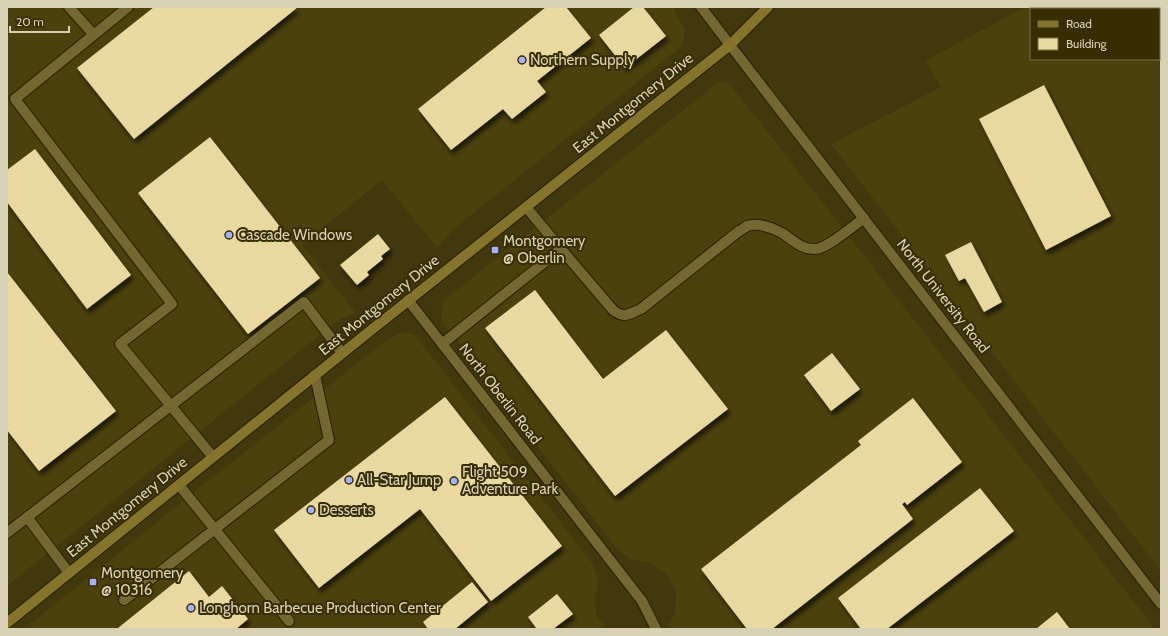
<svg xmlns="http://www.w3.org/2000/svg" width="1168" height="636" font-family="Cabin,sans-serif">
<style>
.built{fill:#4c400d;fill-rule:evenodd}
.building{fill:#e9d9a1;filter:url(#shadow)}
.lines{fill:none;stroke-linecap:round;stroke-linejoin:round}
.service-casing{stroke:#271f03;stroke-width:12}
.minor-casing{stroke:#271f03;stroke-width:12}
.tertiary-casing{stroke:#271f03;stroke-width:12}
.secondary-casing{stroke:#271f03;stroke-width:12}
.service{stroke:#756731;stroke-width:10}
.minor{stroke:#756731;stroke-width:10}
.tertiary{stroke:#756731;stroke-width:10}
.secondary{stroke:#86742c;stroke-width:10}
.poi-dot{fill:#a2b2fd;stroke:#382d02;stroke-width:1.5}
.labels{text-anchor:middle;stroke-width:4;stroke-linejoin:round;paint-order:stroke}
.poi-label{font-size:15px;fill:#d9d1b6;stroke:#382d02;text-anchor:start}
.street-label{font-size:15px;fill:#d9d1b6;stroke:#382d02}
</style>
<defs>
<filter id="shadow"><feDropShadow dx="2.5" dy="4.5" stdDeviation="2" flood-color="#0009"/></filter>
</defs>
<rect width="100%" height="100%" fill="#42380e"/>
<path class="built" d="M 7,7 L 674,7 L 676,14 L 685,30 L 684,40 L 681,47 L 457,226 L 437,248 L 382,180 L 302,245 L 356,313 L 340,319 L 7,586 Z
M 1025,7 L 1161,7 L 1161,571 L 831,144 L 941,87 L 925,61 ZM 1031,9 L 1159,9 L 1159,59 L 1031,59 Z
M 724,82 L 731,85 L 1155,629 L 665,629 L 675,614 L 676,591 L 666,574 L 650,563 L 630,559 L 616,548 L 441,320 L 444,300 L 716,84 Z
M 403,332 L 415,335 L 593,564 L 598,581 L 594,603 L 597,617 L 607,629 L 24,629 L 212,478 L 389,338 Z"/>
<path class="building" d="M 154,7 L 298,7 L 134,139 L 77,68 Z
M 546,7 L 566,7 L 591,38 L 537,81 L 546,92 L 512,119 L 503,109 L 451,150 L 418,109 Z
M 634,7 L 643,7 L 666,36 L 625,68 L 599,35 Z
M 1044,85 L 1111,216 L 1046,250 L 979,119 Z
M 210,137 L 320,278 L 248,334 L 138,193 Z
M 35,149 L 131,275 L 87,309 L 7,202 L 7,170 Z
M 378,234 L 390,249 L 381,256 L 383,259 L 367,272 L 369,275 L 357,285 L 340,265 Z
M 971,242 L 1002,302 L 984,312 L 965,278 L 959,281 L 945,255 Z
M 7,272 L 116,411 L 39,471 L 7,430 Z
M 535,290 L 603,379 L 666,330 L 728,409 L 615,496 L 485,328 Z
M 832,353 L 860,389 L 831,411 L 804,375 Z
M 445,397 L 562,546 L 491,601 L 420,509 L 319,588 L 274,530 Z
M 913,398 L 962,462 L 907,505 L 905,502 L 902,504 L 913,519 L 772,629 L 747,629 L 701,569 L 861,445 L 858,441 Z
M 980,488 L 1014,531 L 887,629 L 861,629 L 838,598 Z
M 189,571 L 209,597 L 222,586 L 248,619 L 236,629 L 119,629 L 118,628 Z
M 472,582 L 488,602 L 455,629 L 428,629 L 423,622 Z
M 557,594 L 573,614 L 553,629 L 537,629 L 528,617 Z
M 1057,612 L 1070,629 L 1036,629 Z"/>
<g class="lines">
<g class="service-casing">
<path id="service" d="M 69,7 L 94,35
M 128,7 L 15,99 L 172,304 L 120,344 L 213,457
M 561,249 L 613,310 C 624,319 629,314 641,309 L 739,231 C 742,230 744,228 747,226 C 757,222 773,228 782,233 C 793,240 802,250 815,249 C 827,249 853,226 864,218
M 442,344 L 561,249 L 526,207
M 179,485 L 289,621
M 27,517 L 69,573
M 7,533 L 304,302 L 342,353
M 124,600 L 329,440 L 315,375
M 642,601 L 656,629"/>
</g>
<g class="minor-casing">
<path id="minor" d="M 730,45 L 1161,604
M 408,300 L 642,601"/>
</g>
<g class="tertiary-casing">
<path id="tertiary" d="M 701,7 L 730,45"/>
</g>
<g class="secondary-casing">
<path id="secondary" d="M 7,623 L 370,331 L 730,45 L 768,7"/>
</g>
<use href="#service" class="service"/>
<use href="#minor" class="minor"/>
<use href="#tertiary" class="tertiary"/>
<use href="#secondary" class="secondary"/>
</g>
<g class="poi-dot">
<circle cx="522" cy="60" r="4"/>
<circle cx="229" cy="235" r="4"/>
<rect x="491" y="246" width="8" height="8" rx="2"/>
<circle cx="349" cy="480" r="4"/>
<circle cx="454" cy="481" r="4"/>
<circle cx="311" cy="510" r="4"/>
<rect x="89" y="578" width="8" height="8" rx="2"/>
<circle cx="191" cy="608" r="4"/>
</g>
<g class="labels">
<g class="poi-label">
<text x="530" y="65">Northern Supply</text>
<text x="237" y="240">Cascade Windows</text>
<text x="503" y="246">Montgomery<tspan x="503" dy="17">@ Oberlin</tspan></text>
<text x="462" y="477">Flight 509<tspan x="462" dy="17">Adventure Park</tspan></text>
<text x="357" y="485">All-Star Jump</text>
<text x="319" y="515">Desserts</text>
<text x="101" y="578">Montgomery<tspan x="101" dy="17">@ 10316</tspan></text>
<text x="199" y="613">Longhorn Barbecue Production Center</text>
</g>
<g class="street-label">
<text transform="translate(633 103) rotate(-39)" y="5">East Montgomery Drive</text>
<text transform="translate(943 296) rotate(52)" y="5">North University Road</text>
<text transform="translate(379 305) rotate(-39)" y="5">East Montgomery Drive</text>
<text transform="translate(500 394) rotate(52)" y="5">North Oberlin Road</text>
<text transform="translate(127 507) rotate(-39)" y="5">East Montgomery Drive</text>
</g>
</g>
<rect width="1168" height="636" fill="none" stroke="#d9d1b6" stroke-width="16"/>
<rect x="1030" y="8" width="130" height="52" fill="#382d02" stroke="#786f4a"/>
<rect x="1038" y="21" width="20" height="6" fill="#86742c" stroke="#786f4a"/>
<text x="1066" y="28" font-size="12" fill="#d9d1b6">Road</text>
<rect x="1038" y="38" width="20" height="12" fill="#e9d9a1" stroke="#786f4a"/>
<text x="1066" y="48" font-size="12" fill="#d9d1b6">Building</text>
<path d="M10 26v6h59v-6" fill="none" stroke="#d9d1b6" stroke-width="2"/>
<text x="16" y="26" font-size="12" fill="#d9d1b6" stroke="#382d02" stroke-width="3" paint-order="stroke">20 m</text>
</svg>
